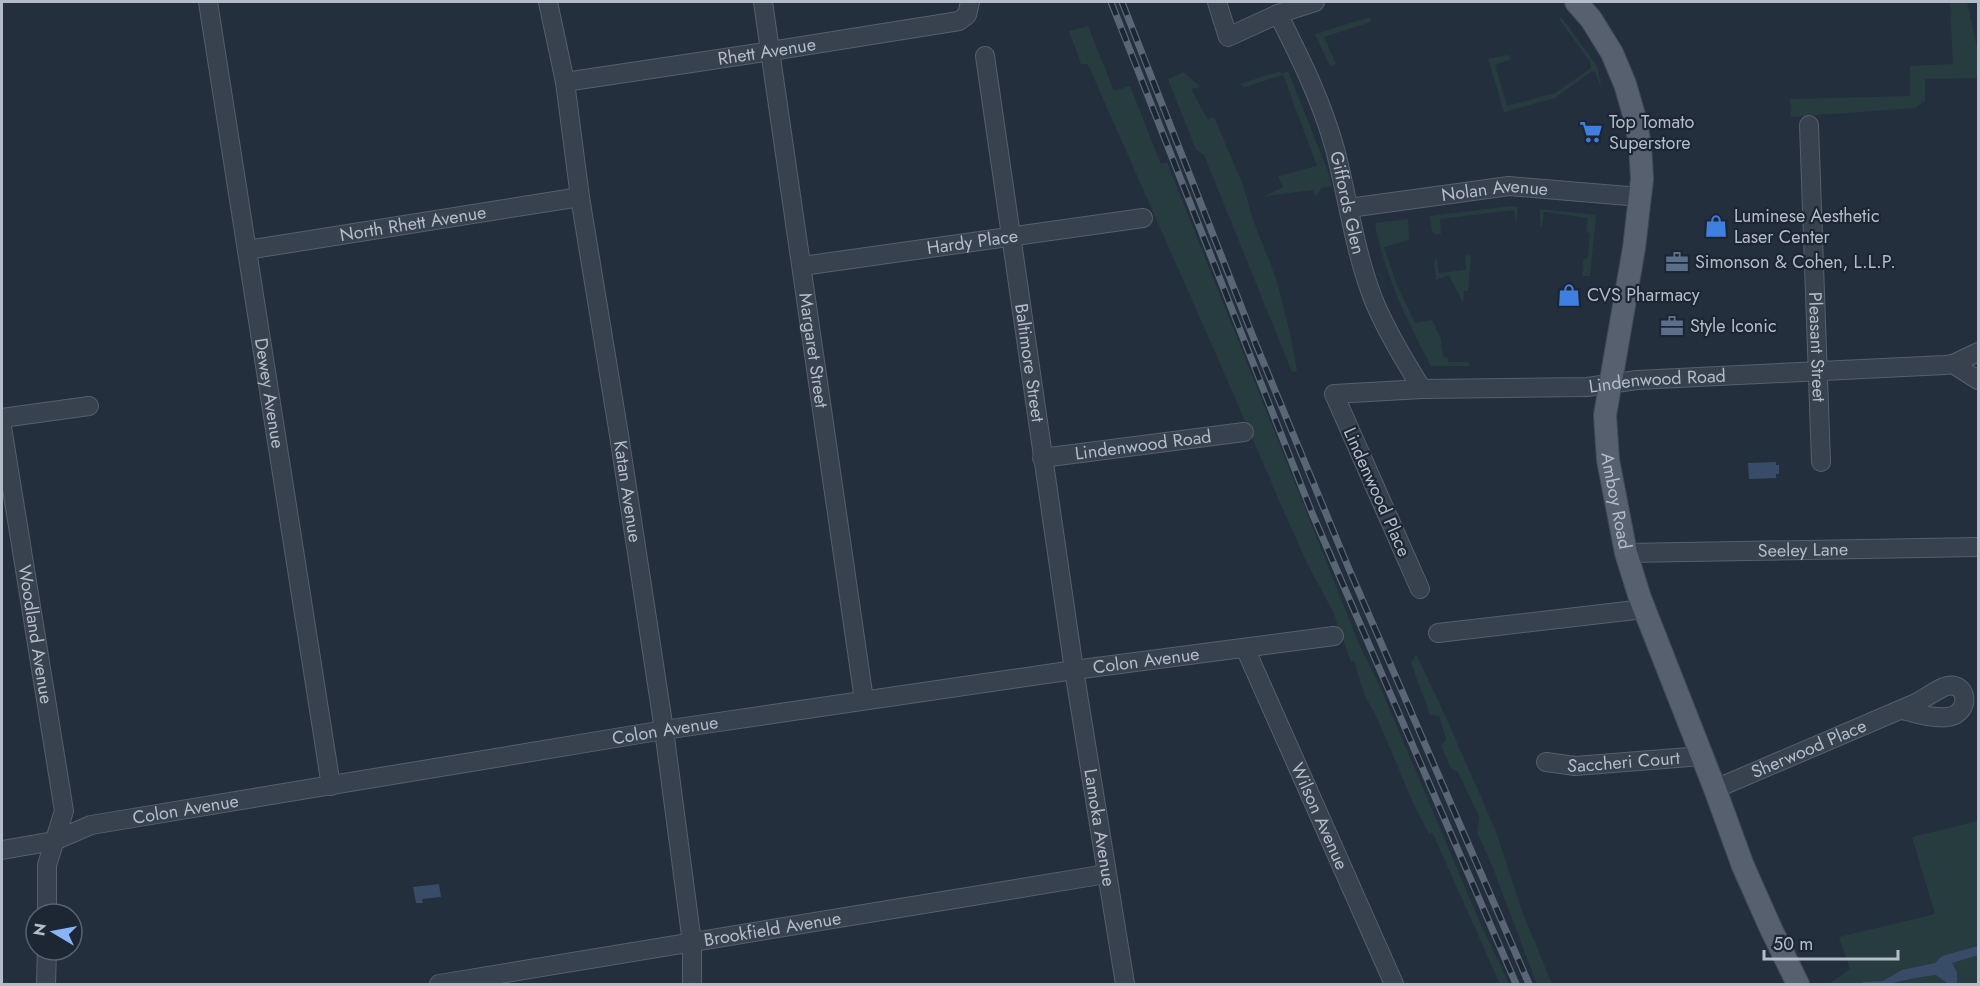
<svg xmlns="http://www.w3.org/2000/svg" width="1980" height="986" font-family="Jost,sans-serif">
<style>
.green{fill:#263c3f}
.water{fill:#394c67}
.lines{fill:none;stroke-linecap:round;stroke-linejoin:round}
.minor-casing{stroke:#565f6c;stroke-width:20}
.major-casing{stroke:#414a57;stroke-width:24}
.minor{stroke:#38414e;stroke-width:18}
.major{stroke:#56606e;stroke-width:22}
.rail-casing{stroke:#5a6575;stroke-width:7}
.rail{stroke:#1d2633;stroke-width:4.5;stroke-dasharray:14;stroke-linecap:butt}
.labels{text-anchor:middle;stroke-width:4.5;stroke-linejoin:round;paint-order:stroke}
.street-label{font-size:18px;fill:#b4bcc9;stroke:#1d2633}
.poi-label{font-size:18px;fill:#b4bcc9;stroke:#1d2633;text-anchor:start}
</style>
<rect width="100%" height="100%" fill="#242f3e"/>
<path class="green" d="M 1950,2 L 1967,2 L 1978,52 L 1978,78 L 1925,79 L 1925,101 L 1915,108 L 1791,117 L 1790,99 L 1910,96 L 1910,66 L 1953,64 Z
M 1370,17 L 1371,22 L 1324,37 L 1336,64 L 1330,66 L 1315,34 Z
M 1561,17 L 1597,66 L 1601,84 L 1600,85 L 1595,72 L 1592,71 L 1555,98 L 1504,112 L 1488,59 L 1507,55 L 1511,57 L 1509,60 L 1495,65 L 1507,106 L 1555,93 L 1591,68 L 1590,62 L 1560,20 L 1559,18 Z
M 1088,26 L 1114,91 L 1130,86 L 1161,164 L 1167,162 L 1359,644 L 1382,691 L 1477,916 L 1509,984 L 1500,984 L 1432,832 L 1429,834 L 1414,805 L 1377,718 L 1365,696 L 1354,661 L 1351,662 L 1333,612 L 1307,563 L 1281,505 L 1226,377 L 1089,67 L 1087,64 L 1081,64 L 1069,31 Z
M 1280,71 L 1281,74 L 1288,71 L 1329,174 L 1332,186 L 1322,188 L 1315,197 L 1313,190 L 1265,196 L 1283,187 L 1278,176 L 1317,166 L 1283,75 L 1245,87 L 1240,84 Z
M 1184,72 L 1200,87 L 1191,89 L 1208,120 L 1214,117 L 1243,185 L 1253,220 L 1276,278 L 1290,333 L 1297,371 L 1292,372 L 1204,155 L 1196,150 L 1168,79 Z
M 1511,206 L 1518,207 L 1516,223 L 1514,210 L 1440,219 L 1441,234 L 1435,234 L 1432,231 L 1430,216 Z
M 1540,209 L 1596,215 L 1590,276 L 1582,276 L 1583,261 L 1588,256 L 1590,234 L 1586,231 L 1588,218 L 1544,212 L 1542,225 L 1540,227 Z
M 1408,219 L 1409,240 L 1384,247 L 1397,285 L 1415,323 L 1432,320 L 1441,339 L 1441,346 L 1444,357 L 1447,358 L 1449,362 L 1467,362 L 1469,363 L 1470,366 L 1431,366 C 1409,325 1382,269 1375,223 Z
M 1469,255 L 1471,257 L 1468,291 L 1464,291 L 1463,303 L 1449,275 L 1436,280 L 1434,261 L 1436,259 L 1437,260 L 1439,273 L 1466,270 L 1465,256 Z
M 1416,654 L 1444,713 L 1495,829 L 1522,911 L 1552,984 L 1537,984 L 1533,974 L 1493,868 L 1477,832 L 1479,817 L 1458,772 L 1451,768 L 1441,746 L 1446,739 L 1439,716 L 1430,715 L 1411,663 Z
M 1978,821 L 1978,984 L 1829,984 L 1850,969 L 1839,937 L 1935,914 L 1912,837 Z"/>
<path class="water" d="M 1776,462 L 1776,465 L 1779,465 L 1779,474 L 1776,474 L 1776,478 L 1749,479 L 1748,463 Z
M 439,884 L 441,897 L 422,899 L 423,903 L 416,903 L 413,887 Z
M 1978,946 L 1978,955 L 1952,963 L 1957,972 L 1957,984 L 1948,984 L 1936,975 L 1915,978 L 1887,984 L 1859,984 L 1864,982 L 1883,981 L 1902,970 L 1935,963 L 1942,956 Z"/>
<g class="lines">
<g class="minor-casing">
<g id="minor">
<path id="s1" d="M 208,2 L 331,786"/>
<path id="s2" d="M 548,2 L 565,82 L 580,197 L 619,435 L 664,730 L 692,943 L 692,984"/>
<path id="s3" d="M 763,2 L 864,700"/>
<path d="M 1217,2 L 1228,37 L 1278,14 L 1315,2"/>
<path id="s4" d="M 1278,14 C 1300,57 1322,102 1335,149 C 1348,199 1355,253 1374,301 C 1387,332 1405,361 1422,389"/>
<path id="s5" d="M 985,56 L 1074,670 L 1125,984"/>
<path id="s6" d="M 565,82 L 771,51 L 959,21 L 967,15 L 970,2"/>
<path id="s7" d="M 1809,125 L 1821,462"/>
<path id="s8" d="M 1349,208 L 1509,186 L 1640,197"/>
<path id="s9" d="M 247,250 L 580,197"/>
<path id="s10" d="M 802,266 L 1143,218"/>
<path d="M 1953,364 L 1978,380"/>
<path d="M 2,418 L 89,406"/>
<path id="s11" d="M 2,427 L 64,811 L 47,865 L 47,914"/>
<path id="s12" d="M 1042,458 L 1244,432"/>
<path id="s13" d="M 1626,553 L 1978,547"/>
<path id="s14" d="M 1420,589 L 1334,394 L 1422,389 L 1587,387 L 1637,380 L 1945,365 L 1953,364 L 1978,352"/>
<path d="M 1438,633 L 1644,609"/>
<path id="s15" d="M 1245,648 L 1394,984"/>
<path id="s16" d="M 1546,762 L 1575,766 L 1702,756"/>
<path id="s17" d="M 1715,789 L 1916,703 C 1925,698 1935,691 1944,687 C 1968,678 1973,714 1947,717 C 1933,719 1916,713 1902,710"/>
<path id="s18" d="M 2,850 L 54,841 L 91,825 L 664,730 L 1074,670 L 1334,636"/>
<path d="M 46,984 L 47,950"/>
<path id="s19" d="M 439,984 L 1106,874"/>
</g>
</g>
<g class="major-casing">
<g id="major">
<path id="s20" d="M 1576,2 L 1591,19 L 1612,53 L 1625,84 L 1634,115 L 1640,144 L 1642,179 L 1634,248 L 1605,415 L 1608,460 L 1626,553 L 1640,598 L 1715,789 L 1743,866 L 1772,931 L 1798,984"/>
</g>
</g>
<use href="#minor" class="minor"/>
<use href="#major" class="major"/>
<g class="rail-casing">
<path id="rail" d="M 1111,2 L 1312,513 L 1516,984
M 1122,2 L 1257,347 L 1349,569 L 1529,984"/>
</g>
<use href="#rail" class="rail"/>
</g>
<defs>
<g id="supermarket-bare" transform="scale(1.8)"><path d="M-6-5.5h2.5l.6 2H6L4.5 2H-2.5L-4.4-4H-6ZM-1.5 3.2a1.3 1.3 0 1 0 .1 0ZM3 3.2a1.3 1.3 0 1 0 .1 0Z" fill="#3f7fe0" stroke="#1d2633" stroke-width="2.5" paint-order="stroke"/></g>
<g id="shop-bare" transform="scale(1.8)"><path d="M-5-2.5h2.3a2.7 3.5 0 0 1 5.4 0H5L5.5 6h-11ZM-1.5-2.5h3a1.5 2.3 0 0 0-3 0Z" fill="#3f7fe0" stroke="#1d2633" stroke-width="2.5" paint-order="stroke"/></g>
<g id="office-bare" transform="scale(1.8)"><path d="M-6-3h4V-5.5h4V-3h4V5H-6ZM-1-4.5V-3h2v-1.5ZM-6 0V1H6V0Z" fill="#5c6f8a" stroke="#1d2633" stroke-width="2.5" paint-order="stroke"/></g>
</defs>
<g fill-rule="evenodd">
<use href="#supermarket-bare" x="1591" y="132"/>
<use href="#shop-bare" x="1716" y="226"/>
<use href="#office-bare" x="1677" y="262"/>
<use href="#shop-bare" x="1569" y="295"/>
<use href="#office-bare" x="1672" y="326"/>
</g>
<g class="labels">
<g class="street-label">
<text dy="6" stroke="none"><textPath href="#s6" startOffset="204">Rhett Avenue</textPath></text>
<text dy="6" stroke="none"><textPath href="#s8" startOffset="147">Nolan Avenue</textPath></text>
<text dy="6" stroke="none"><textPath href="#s4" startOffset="202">Giffords Glen</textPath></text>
<text dy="6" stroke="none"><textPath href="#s9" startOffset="168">North Rhett Avenue</textPath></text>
<text dy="6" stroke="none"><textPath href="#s10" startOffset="172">Hardy Place</textPath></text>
<text dy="6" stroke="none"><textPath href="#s7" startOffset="222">Pleasant Street</textPath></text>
<text dy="6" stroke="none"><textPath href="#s3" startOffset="352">Margaret Street</textPath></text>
<text dy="6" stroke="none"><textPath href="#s5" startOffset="310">Baltimore Street</textPath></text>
<text dy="6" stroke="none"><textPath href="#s14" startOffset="537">Lindenwood Road</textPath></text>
<text dy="6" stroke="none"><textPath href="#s1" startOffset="396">Dewey Avenue</textPath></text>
<text dy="6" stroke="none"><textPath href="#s12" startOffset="102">Lindenwood Road</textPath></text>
<text dy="6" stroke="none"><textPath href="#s2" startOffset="496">Katan Avenue</textPath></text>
<text transform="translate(1377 492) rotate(66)" y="6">Lindenwood Place</text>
<text dy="6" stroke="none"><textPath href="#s20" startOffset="519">Amboy Road</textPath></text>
<text dy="6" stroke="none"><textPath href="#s13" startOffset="177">Seeley Lane</textPath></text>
<text dy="6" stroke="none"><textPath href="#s11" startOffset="210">Woodland Avenue</textPath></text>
<text dy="6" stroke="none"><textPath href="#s18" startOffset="1161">Colon Avenue</textPath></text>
<text dy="6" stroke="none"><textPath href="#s18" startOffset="675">Colon Avenue</textPath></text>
<text dy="6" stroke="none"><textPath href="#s17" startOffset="102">Sherwood Place</textPath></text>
<text dy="6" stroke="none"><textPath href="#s16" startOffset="78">Saccheri Court</textPath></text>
<text dy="6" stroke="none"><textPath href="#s18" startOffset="189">Colon Avenue</textPath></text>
<text dy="6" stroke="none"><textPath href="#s15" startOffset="184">Wilson Avenue</textPath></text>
<text dy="6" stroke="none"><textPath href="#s5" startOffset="780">Lamoka Avenue</textPath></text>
<text dy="6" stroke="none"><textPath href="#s19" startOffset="338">Brookfield Avenue</textPath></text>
</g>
<g class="poi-label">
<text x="1609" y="128">Top Tomato<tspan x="1609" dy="21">Superstore</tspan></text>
<text x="1734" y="222">Luminese Aesthetic<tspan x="1734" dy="21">Laser Center</tspan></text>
<text x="1695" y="268">Simonson &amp; Cohen, L.L.P.</text>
<text x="1587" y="301">CVS Pharmacy</text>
<text x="1690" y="332">Style Iconic</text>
</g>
</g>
<rect width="1980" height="986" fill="none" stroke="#b4bcc9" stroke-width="6"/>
<g transform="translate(54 932) rotate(280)"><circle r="28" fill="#1d2633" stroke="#59626f" stroke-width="1.5"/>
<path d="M0-4.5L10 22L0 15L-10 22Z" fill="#8ab4f8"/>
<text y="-9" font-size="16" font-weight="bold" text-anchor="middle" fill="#b4bcc9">N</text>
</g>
<path d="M1764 950v9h134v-9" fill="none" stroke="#b4bcc9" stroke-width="3"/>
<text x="1773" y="950" font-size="18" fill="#b4bcc9" stroke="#1d2633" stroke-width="4.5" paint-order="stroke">50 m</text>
</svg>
